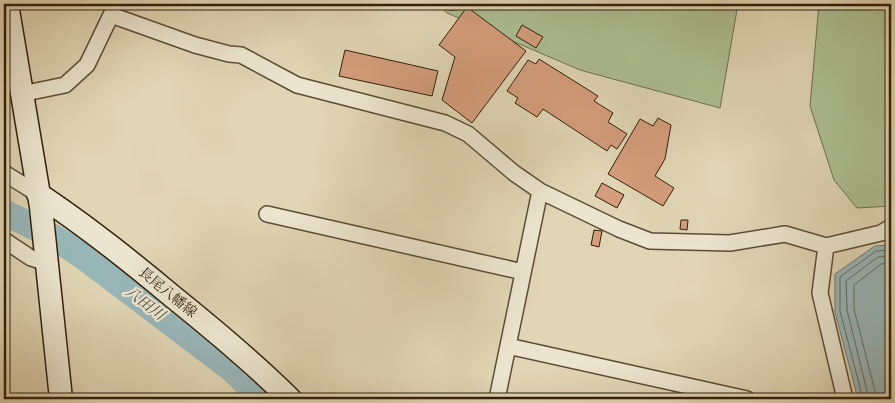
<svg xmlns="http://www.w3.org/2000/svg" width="895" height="403" font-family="'Old Standard TT','Noto Serif JP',serif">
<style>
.green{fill:#acbe92;stroke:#6e6f4e}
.water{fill:#98b6b8;stroke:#6f7a72}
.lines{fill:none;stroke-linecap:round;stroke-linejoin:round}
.shore{stroke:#646b61;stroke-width:1}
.river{stroke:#98b6b8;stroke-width:26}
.building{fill:#d49d7b;stroke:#31200a}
.minor-casing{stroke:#5d4d34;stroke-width:18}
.secondary-casing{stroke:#31200a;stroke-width:25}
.minor{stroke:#ebe4ce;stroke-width:15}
.secondary{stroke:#ebe4ce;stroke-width:22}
.labels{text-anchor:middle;stroke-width:4.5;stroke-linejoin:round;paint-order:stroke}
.street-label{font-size:14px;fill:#31200a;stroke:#ebe4ce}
.water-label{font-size:15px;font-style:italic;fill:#504d3e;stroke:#ebe4ce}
</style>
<rect width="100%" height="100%" fill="#e0d5b4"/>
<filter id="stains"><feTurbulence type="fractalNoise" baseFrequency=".004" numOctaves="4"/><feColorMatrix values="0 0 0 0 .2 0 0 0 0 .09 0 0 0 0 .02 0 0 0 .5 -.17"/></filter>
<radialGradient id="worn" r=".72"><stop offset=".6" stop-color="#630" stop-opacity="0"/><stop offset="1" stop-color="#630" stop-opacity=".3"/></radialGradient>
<path class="green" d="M 437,4 L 738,4 L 720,108 L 580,70 L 447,13 Z
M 819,4 L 891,4 L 891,206 L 857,208 L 834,180 L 810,106 Z"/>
<path class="water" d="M 891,245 L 891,399 L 858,399 L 835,312 L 835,274 L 875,246 Z"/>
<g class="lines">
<path class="shore" d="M 863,399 L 840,311 L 840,277 L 876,251 L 891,250
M 869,399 L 847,310 L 846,281 L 878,257 L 891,256
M 877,399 L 854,309 L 854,285 L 881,264 L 891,263"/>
<path class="river" d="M 4,212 L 55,238 L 81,255 L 234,371 L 262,399"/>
</g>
<path class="building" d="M 449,4 L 457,4 L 457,10 L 449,10 Z
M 467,7 L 526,51 L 472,123 L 442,100 L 455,57 L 439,45 Z
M 522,25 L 543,37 L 536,48 L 516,36 Z
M 345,50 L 438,71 L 432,96 L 339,76 Z
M 539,59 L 598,96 L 594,101 L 613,113 L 608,122 L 627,134 L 617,149 L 611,145 L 607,151 L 543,109 L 537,117 L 515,103 L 518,98 L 507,91 L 528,60 L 536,64 Z
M 658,118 L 671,125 L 665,159 L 655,176 L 674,188 L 663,206 L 608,174 L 640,119 L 653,126 Z
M 602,183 L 624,195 L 617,208 L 595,196 Z
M 681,220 L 688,220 L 687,230 L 680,229 Z
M 594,230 L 602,231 L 599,247 L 591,245 Z"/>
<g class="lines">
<g class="minor-casing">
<path id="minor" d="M 21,94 L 65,85 L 87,65 L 111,15 L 195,45 L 229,54 L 241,55 L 297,85 L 445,123 L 468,134 L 514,173 L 540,191 L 619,229 L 650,241 L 730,243 L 785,234 L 826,246 L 881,233 L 891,227
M 4,173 L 38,194
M 267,214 L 523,272
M 4,240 L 31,258 L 46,263
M 826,246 L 820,293 L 845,399
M 508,346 L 747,399
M 497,399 L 540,191"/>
</g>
<g class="secondary-casing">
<path id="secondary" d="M 7,4 L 41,207 L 61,399
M 38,194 C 85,225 129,260 172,296 C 213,329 253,362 290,399"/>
</g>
<use href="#minor" class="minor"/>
<use href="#secondary" class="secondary"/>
</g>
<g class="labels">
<g class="street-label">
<text transform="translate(168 292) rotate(39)" y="5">長尾八幡線</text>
</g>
<g class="water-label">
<text transform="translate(145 303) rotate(37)" y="5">八田川</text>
</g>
</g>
<rect width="895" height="403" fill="none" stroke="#e0d5b4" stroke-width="20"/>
<rect x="5" y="5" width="885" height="393" fill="none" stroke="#31200a" stroke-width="2.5"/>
<rect x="10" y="10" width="875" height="383" fill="none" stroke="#31200a"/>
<rect width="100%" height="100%" filter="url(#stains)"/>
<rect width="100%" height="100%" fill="url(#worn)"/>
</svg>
